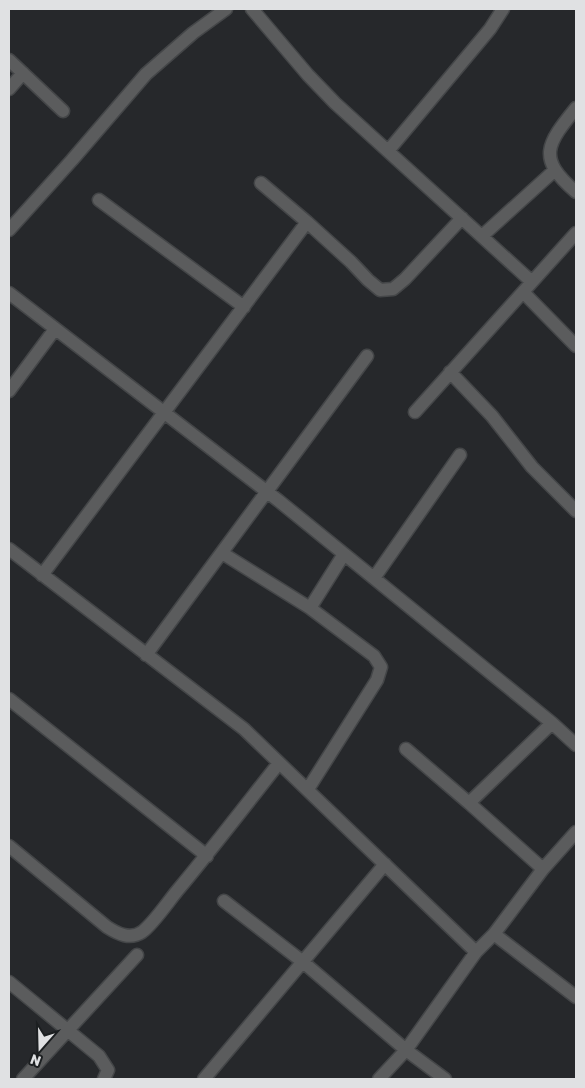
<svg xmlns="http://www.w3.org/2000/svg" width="585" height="1088" font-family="Rubik,sans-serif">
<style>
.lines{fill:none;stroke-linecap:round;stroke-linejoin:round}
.minor-casing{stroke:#444648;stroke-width:15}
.minor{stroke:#5b5c5d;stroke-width:12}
</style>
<rect width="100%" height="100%" fill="#26282b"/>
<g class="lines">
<g class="minor-casing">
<path id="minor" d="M 252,9 L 308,75 L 335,103 L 532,282
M 9,60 L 63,111
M 9,89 L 23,73
M 576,108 C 547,144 536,158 576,192
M 388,151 L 490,29 L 503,9
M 99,200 L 244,307
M 307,222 L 351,262 L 368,280 L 380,290 L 393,289 L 405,279 L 462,218
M 9,230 L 72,160 L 146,74 L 193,33 L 226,9
M 482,236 L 555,170
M 523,292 L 576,346
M 9,293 L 279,501 L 552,723 L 576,745
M 450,372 L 492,416 L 532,467 L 576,511
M 9,391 L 55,329
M 415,412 L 576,233
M 9,549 L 244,729 L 476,952
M 222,553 L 310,608
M 42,575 L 307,222 L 261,183
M 374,578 L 460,455
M 146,655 L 367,356
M 9,699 L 207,856
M 406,749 L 469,803
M 308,789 L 377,680 L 381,667 L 374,656 L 310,608 L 344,554
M 9,846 L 107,927 C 118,934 130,940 142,932 C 153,924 168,902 177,891 C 212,849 245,806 279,763
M 543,869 L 469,803 L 552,723
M 224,901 L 303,962 L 406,1050 L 445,1079
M 494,934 L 576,997
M 9,982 L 99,1056 L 108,1070 L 104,1079
M 23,1079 L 137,955
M 204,1079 L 385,864
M 379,1079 L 406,1050 L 476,952 L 494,934 L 543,869 L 576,832"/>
</g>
<use href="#minor" class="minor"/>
</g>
<rect width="585" height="1088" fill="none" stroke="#e0e1e3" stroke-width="20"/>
<g transform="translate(40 1048) rotate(200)" stroke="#1c1f21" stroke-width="4" paint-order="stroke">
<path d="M0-4L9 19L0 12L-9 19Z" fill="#e0e1e3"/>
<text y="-8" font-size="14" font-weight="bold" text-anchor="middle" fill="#e0e1e3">N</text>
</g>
</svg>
